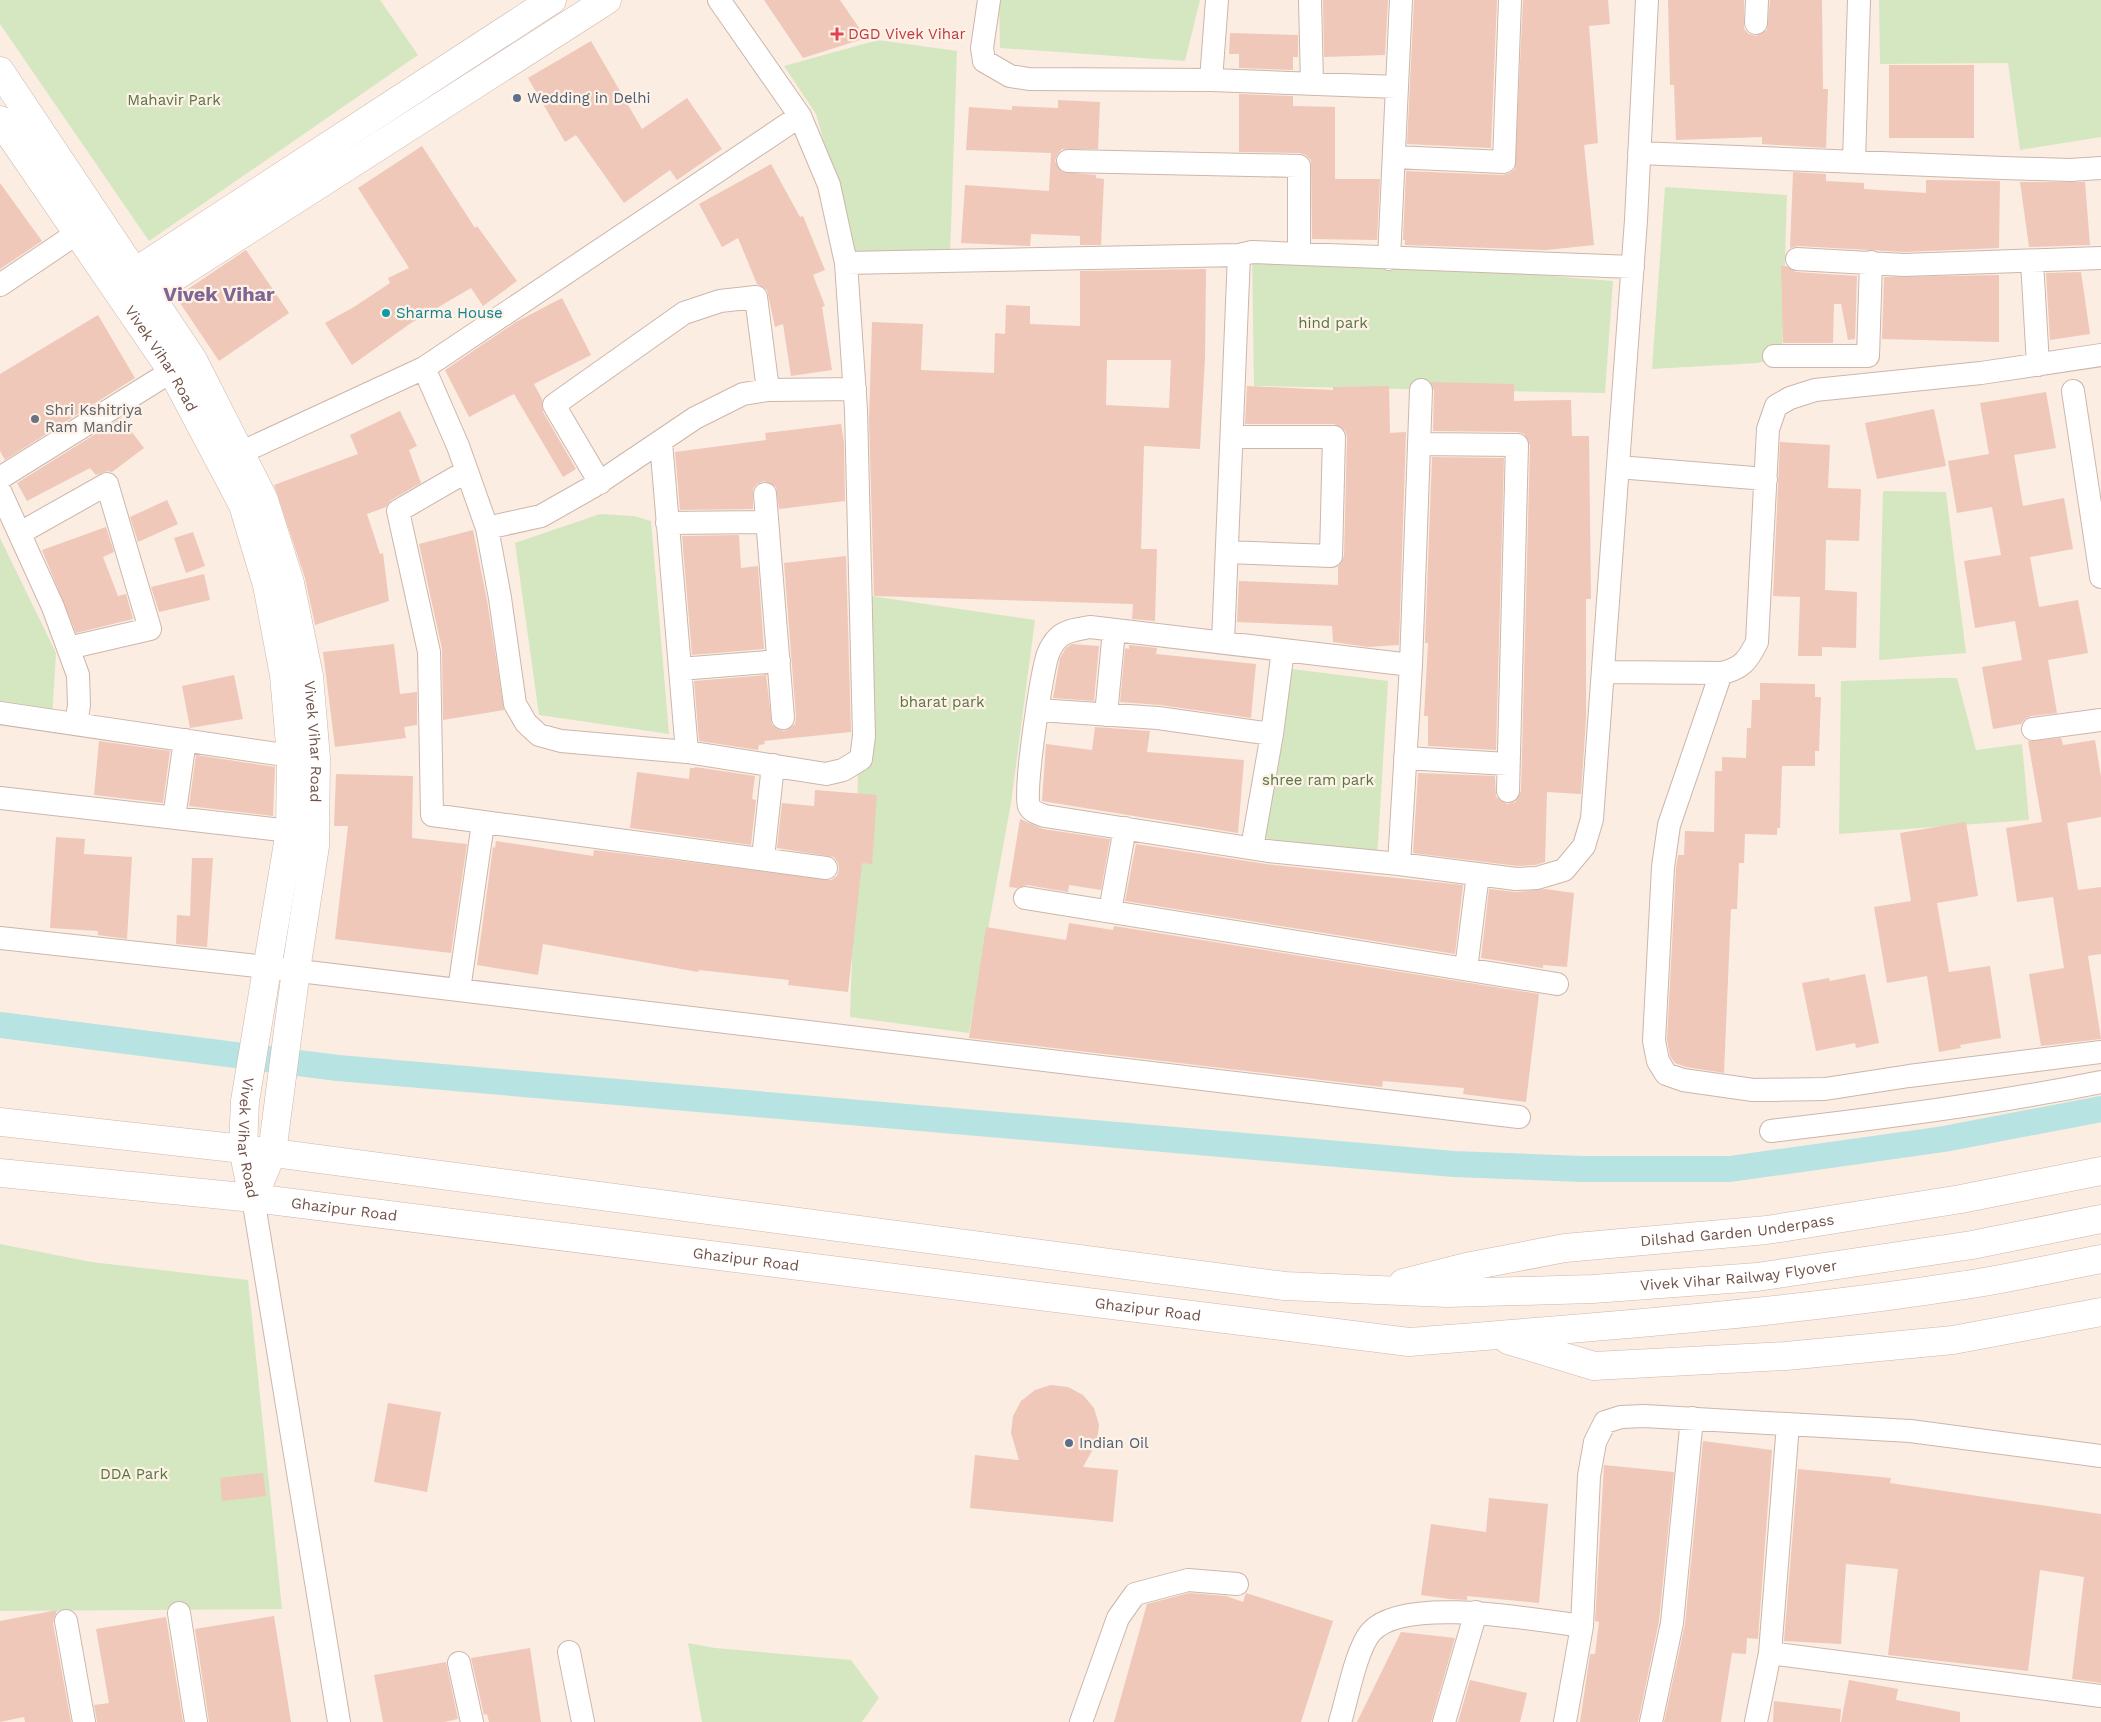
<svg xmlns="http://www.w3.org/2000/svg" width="2101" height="1722" font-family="'Work Sans',sans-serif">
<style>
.green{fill:#d5e7c0}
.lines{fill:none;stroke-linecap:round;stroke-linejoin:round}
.canal{stroke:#b7e3e3;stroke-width:26}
.building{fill:#efc8ba;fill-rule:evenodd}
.minor-casing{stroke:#cdb6ab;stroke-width:24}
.tertiary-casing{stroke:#cdb6ab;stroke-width:29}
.secondary-casing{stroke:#d0b5a9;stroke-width:29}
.minor{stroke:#fff;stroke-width:22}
.tertiary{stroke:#fff;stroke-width:28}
.secondary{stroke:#fff;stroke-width:28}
.health-dot{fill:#e0444e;stroke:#fef2e7;stroke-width:2}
.service-dot{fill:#5c6f8a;stroke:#fef2e7;stroke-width:2}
.culture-dot{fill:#0f9aa8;stroke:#fef2e7;stroke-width:2}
.worship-dot{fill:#6b7280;stroke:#fef2e7;stroke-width:2}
.labels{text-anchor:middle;stroke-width:4.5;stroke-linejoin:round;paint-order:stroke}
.health-label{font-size:15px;fill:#be3a42;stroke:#fef2e7;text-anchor:start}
.service-label{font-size:15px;fill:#4e5e75;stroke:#fef2e7;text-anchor:start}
.park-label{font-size:15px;fill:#587642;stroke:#fef2e7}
.culture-label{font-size:15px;fill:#0d838f;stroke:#fef2e7;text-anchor:start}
.street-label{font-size:15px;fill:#715249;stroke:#fef2e7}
.worship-label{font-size:15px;fill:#5b616d;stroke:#fef2e7;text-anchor:start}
.district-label{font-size:20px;font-weight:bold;fill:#7e6594;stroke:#fef2e7}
</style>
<rect width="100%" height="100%" fill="#fbede1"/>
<path class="green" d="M 0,0 L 380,0 L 418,55 L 149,241 L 0,24 Z
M 999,0 L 1200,0 L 1185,61 L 1000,48 Z
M 1879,0 L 2101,0 L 2101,137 L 2020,150 L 2008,63 L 1880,64 Z
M 878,40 L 957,51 L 950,257 L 858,263 L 816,114 L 784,66 Z
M 1665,187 L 1787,195 L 1782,357 L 1758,363 L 1652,369 Z
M 1252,252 L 1613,281 L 1605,393 L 1254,386 Z
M 1883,491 L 1946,492 L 1966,653 L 1879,660 Z
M 600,514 L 634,516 L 651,521 L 669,734 L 539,715 L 515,543 Z
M 0,538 L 56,653 L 52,719 L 0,706 Z
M 864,595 L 1035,620 L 1011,803 L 969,1033 L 850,1017 Z
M 1269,666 L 1388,681 L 1377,857 L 1247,835 Z
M 1939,678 L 1957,678 L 1976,750 L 2022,744 L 2029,820 L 1839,834 L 1841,681 Z
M 0,1244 L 91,1262 L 248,1280 L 282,1609 L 0,1611 Z
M 688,1643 L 715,1648 L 851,1660 L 879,1698 L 862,1722 L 702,1722 Z"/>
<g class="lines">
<path class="canal" d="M 0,1025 L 338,1068 L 1454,1164 L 1583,1169 L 1730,1169 L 1944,1139 L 2101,1109"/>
</g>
<path class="building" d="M 764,0 L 840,0 L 866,38 L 803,58 Z
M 1323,0 L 1388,0 L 1385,55 L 1324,57 Z
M 1414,0 L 1497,0 L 1491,148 L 1407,144 Z
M 1523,0 L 1608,0 L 1610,24 L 1589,26 L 1598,143 L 1584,145 L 1594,245 L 1546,250 L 1405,245 L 1405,240 L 1403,240 L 1406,171 L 1503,175 L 1510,173 L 1515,169 Z
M 1668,0 L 1744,0 L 1744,29 L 1749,34 L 1756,36 L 1767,30 L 1770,0 L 1822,0 L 1823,89 L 1828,89 L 1826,148 L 1762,144 L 1762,137 L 1676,140 L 1674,85 L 1670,85 Z
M 1230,33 L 1298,35 L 1298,57 L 1293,57 L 1293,70 L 1239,68 L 1239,54 L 1229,54 Z
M 591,41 L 642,129 L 687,98 L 722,149 L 677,180 L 670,170 L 624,203 L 576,135 L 565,142 L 528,78 Z
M 1889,65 L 1974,65 L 1974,138 L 1889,138 Z
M 1239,94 L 1293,96 L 1293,106 L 1335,107 L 1335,179 L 1380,179 L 1377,240 L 1312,239 L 1311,160 L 1306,155 L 1299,153 L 1239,152 Z
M 1058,100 L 1100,102 L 1098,149 L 1062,149 L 1057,155 L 1055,161 L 1062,172 L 1096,175 L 1096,178 L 1104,179 L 1101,245 L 1080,245 L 1080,236 L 1031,234 L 1030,246 L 961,243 L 965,185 L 1049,191 L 1051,153 L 966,150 L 969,107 L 1012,110 L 1012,106 L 1058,108 Z
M 422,146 L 475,228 L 477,226 L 517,281 L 483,306 L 471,288 L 411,323 L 352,365 L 325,323 L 354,307 L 390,283 L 388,278 L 409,268 L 358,188 Z
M 771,164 L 800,217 L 803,216 L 825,270 L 813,275 L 825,306 L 822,307 L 832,370 L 791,376 L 783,324 L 775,327 L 767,290 L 757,284 L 738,238 L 722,247 L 699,204 Z
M 1793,172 L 1826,174 L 1826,181 L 1864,183 L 1864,189 L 1926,193 L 1926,180 L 2000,181 L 1999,248 L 1904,252 L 1798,246 L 1790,248 Z
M 2020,182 L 2085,182 L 2090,245 L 2029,247 Z
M 0,183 L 42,241 L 0,269 Z
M 246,250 L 289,313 L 219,361 L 176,297 Z
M 1781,266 L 1786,266 L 1796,272 L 1857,276 L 1855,339 L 1848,340 L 1841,304 L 1834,304 L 1833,343 L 1783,343 Z
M 1206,269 L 1205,358 L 1200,449 L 1144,446 L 1141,549 L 1157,549 L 1155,621 L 1132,619 L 1133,604 L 874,596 L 869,419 L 872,322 L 923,324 L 921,370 L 994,373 L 995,333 L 1005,334 L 1006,305 L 1030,306 L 1030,324 L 1080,326 L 1080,271 ZM 1107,360 L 1171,360 L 1169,408 L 1106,405 Z
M 2081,272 L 2090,334 L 2050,340 L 2046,273 Z
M 1999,275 L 1999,342 L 1882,339 L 1884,277 Z
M 562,298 L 591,355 L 534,384 L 542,399 L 543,412 L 576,469 L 563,477 L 514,394 L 469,417 L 445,370 L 516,322 Z
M 98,315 L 135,378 L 5,460 L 0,451 L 0,374 Z
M 1431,382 L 1514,384 L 1514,401 L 1571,400 L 1572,436 L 1589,436 L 1591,599 L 1586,599 L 1586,718 L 1581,794 L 1547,792 L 1545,862 L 1535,865 L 1517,866 L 1413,853 L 1418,773 L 1495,776 L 1496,797 L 1507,804 L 1515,802 L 1521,791 L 1530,445 L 1524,434 L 1517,432 L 1433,431 L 1434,390 Z
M 1247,386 L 1333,390 L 1333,387 L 1389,386 L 1390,433 L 1406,432 L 1399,645 L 1368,647 L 1333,642 L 1332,626 L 1237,622 L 1239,581 L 1338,585 L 1338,567 L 1344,556 L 1347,437 L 1345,430 L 1334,424 L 1245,424 Z
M 2046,392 L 2056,448 L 2014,455 L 2023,506 L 2064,498 L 2073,549 L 2030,557 L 2039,607 L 2078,600 L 2088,653 L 2048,660 L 2057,713 L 2031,716 L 2025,719 L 2021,724 L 1993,729 L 1982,667 L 2022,660 L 2015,621 L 1975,628 L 1964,561 L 2001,555 L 1992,507 L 1957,513 L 1948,461 L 1989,454 L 1980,403 Z
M 1934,409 L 1946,466 L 1877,479 L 1865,423 Z
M 400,411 L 417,446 L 409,450 L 421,483 L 391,500 L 386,507 L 367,514 L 380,554 L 383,553 L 389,601 L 315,625 L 305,578 L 274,485 L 358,454 L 350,435 Z
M 121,418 L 144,448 L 112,472 L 108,471 L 96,475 L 90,468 L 27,501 L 17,483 Z
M 841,424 L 844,442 L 845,501 L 779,509 L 776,487 L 764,481 L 757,484 L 753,489 L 753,509 L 680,510 L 675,452 L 766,440 L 765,433 Z
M 1780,442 L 1830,445 L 1828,488 L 1861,489 L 1859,541 L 1826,540 L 1825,590 L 1857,592 L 1856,648 L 1822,647 L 1822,656 L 1798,656 L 1800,597 L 1773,596 Z
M 1432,457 L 1504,458 L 1496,750 L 1428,746 L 1428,716 L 1424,716 L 1428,643 L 1425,643 Z
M 167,500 L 178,524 L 138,542 L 130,517 Z
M 106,527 L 114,552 L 103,557 L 118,596 L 126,594 L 133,619 L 76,633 L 42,550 Z
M 473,530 L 487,600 L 504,710 L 443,720 L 442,649 L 419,544 Z
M 193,532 L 205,566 L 186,573 L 174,538 Z
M 739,535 L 741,568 L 758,566 L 764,649 L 692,655 L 682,536 Z
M 846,556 L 851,732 L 764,741 L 765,744 L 759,745 L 758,750 L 699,741 L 694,681 L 766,675 L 772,725 L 784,731 L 795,724 L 796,717 L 784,563 Z
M 204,574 L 210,600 L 159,612 L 151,587 Z
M 394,644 L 400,694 L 417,692 L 417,725 L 404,727 L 406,738 L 335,747 L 323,652 Z
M 1072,644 L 1099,646 L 1094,701 L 1053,698 L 1060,658 L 1066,648 Z
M 1129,645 L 1157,648 L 1156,654 L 1256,664 L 1251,718 L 1160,705 L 1120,702 L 1125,648 L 1129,649 Z
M 234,675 L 243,719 L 190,728 L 182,686 Z
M 1760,683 L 1815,684 L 1815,697 L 1821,697 L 1819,751 L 1815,751 L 1815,766 L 1782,766 L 1780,828 L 1777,828 L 1777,835 L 1745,834 L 1744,863 L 1739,863 L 1737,909 L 1731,909 L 1724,1073 L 1686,1067 L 1675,1063 L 1670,1056 L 1667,1040 L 1676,868 L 1678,855 L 1684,855 L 1685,831 L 1714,832 L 1715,771 L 1722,771 L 1722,757 L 1746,758 L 1747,728 L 1751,728 L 1752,700 L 1760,700 Z
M 1095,727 L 1150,731 L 1147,752 L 1244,760 L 1238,833 L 1042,801 L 1046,744 L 1092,750 Z
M 2061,738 L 2063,745 L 2095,740 L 2101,777 L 2101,817 L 2067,823 L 2078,890 L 2101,887 L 2101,954 L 2088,956 L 2101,1039 L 2041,1046 L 2029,974 L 2064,968 L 2053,897 L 2017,902 L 2006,828 L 2042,822 L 2028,741 Z
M 99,741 L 170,751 L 163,803 L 94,795 Z
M 196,755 L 275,767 L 273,816 L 189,806 Z
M 695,767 L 755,776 L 752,799 L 756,800 L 751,845 L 630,828 L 637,772 L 689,779 L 690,768 L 695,768 Z
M 336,774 L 413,776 L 412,838 L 467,844 L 451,953 L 335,939 L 348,826 L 334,826 Z
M 815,790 L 877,795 L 872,864 L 862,863 L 848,992 L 788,985 L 789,980 L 699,970 L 698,972 L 543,944 L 538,975 L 477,965 L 493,847 L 495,848 L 496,841 L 593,856 L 594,850 L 831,880 L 837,876 L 839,869 L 838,863 L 834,857 L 777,848 L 782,803 L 814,806 Z
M 1020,819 L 1043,829 L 1110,839 L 1101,890 L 1069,885 L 1068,892 L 1027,885 L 1017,888 L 1009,887 Z
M 1966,822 L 1978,896 L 1937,903 L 1949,972 L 1990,966 L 2001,1038 L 1960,1045 L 1961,1048 L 1939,1052 L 1927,976 L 1887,983 L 1874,907 L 1911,901 L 1900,833 Z
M 56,837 L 85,839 L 84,854 L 132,857 L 127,939 L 98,935 L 98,931 L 50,928 Z
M 1136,844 L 1266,864 L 1463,885 L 1455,954 L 1125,901 Z
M 192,858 L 213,858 L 207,947 L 176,944 L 177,915 L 190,916 Z
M 1489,889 L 1516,892 L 1545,889 L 1574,893 L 1567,967 L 1543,965 L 1543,968 L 1481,958 Z
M 1069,923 L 1113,930 L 1114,926 L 1539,994 L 1526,1102 L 1463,1094 L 1464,1088 L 1383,1081 L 1382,1087 L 969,1038 L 986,927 L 1066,940 Z
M 1865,974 L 1879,1043 L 1856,1048 L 1855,1043 L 1816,1051 L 1802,983 L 1829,978 L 1830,981 Z
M 1051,1385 L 1068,1387 L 1083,1395 L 1094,1408 L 1099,1425 L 1097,1442 L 1083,1467 L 1118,1470 L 1113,1522 L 970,1508 L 975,1455 L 1019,1460 L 1011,1433 L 1013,1416 L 1021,1401 L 1035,1390 Z
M 388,1403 L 441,1412 L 427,1492 L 374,1482 Z
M 1703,1441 L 1772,1450 L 1758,1639 L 1747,1638 L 1746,1654 L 1732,1653 L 1721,1722 L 1664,1722 L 1685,1624 Z
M 1604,1465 L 1674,1472 L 1659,1621 L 1638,1722 L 1580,1722 L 1590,1654 L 1595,1654 L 1599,1622 L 1595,1621 Z
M 1798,1469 L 1891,1478 L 1890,1483 L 2101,1514 L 2101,1683 L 2072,1679 L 2084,1577 L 2040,1570 L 2028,1671 L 1888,1655 L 1898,1569 L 1846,1564 L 1841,1644 L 1784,1641 Z
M 263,1473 L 266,1496 L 222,1501 L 220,1478 Z
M 1489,1498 L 1548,1504 L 1539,1603 L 1467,1596 L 1467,1600 L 1450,1599 L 1421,1595 L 1431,1524 L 1486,1532 Z
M 1189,1593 L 1226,1596 L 1243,1602 L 1246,1593 L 1333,1621 L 1301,1722 L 1114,1722 L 1147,1604 Z
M 57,1610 L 53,1623 L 71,1722 L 25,1722 L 24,1717 L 0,1722 L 0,1621 Z
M 274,1616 L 291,1722 L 209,1722 L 195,1629 Z
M 166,1617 L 183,1722 L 97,1722 L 94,1705 L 109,1703 L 96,1629 Z
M 1401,1632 L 1455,1638 L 1431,1722 L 1357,1722 Z
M 530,1648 L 541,1722 L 489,1722 L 487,1714 L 484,1715 L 471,1658 Z
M 446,1662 L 458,1719 L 444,1722 L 383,1722 L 374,1675 Z
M 1470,1680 L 1527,1693 L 1520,1722 L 1458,1722 Z
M 1849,1680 L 1898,1689 L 1896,1700 L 1960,1712 L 1960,1722 L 1841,1722 Z
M 1774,1701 L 1841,1709 L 1840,1722 L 1773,1722 Z"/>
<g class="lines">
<g class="minor-casing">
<path id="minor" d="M 989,0 L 982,48 L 984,61 L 1010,76 L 1029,79 L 1211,80 L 1397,87
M 1310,0 L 1312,83
M 1756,23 L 1757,0
M 1211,80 L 1217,0
M 1639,153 L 2003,168 L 2070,170 L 2101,168
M 1394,157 L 1504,162 L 1510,0
M 1068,161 L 1299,166 L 1299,254
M 1854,161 L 1859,0
M 1389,259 L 1401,0
M 1797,259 L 1904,265 L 2101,258
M 2032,261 L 2038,365
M 846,263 L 1239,255 L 1252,252 L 1633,267
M 0,285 L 79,232
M 1774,356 L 1868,356 L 1871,262
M 424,368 L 458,446 L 487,528 L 500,598 L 515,704 L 526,723 L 539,735 L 561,741 L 687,752 L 826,774 L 843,770 L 861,759 L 864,736 L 856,410 L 846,263 L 829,185 L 800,116 L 719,0
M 2073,391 L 2101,577
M 661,442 L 687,752
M 1419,444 L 1517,445 L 1508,791
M 225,460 L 424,368 L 800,116
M 1618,467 L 1766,479
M 467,471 L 398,511 L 429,652 L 432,815 L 826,868
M 0,478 L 172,371
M 600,483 L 554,405 L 684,313 L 720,301 L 756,297 L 768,390
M 0,491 L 53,607 L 78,675 L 79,705 L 76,724
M 765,494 L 783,718
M 667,523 L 766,522
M 487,528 L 541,516 L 594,486 L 695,418 L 743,394 L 768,390 L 855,389
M 20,533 L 107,484 L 150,629 L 68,648
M 1227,552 L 1331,556 L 1334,437 L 1232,437
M 1223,642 L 1239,255
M 1411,665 L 1090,627 C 1079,629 1066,630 1058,638 C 1054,642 1050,649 1048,654 C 1042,670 1023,794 1029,806 C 1032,812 1039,814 1045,816 L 1268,851 L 1399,864 L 1516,879 L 1537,878 L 1564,870 L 1584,846 L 1592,819 L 1636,220 L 1647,0
M 680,669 L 779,661
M 1603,672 L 1721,673 C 1742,669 1748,660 1757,642 L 1768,429 L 1776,406 L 1790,398 L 1815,390 L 1981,373 L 2101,355
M 1721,673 L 1669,825 L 1663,867 L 1654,1041 L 1658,1061 L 1666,1074 L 1683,1080 L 1753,1090 L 1825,1089 L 1909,1076 L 2101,1052
M 1038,710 L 1158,718 L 1272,734
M 0,713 L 291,756
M 1106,715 L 1114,630
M 2033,729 L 2101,720
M 1405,758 L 1508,764
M 0,798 L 290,831
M 174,818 L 185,740
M 1252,848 L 1272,734 L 1283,650
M 763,858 L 773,765
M 1399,864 L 1411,665 L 1421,390
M 1025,898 L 1557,984
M 1110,911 L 1125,828
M 0,938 L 266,967 L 1519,1117
M 1466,969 L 1478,874
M 459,990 L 483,823
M 1771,1131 C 1881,1118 1992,1104 2101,1082
M 253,1198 L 339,1722
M 179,1613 L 196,1722
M 66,1621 L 84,1722
M 569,1652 L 583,1722
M 1770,1653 L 2101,1696
M 459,1663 L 472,1722
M 1081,1722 L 1118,1618 L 1135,1594 L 1188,1580 L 1237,1584
M 1340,1722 C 1347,1700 1356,1649 1371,1632 C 1403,1595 1536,1620 1582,1626
M 1444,1722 L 1476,1612
M 1565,1722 L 1582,1626 L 1589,1476 L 1595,1442 L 1605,1422 L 1621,1417 L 1644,1416 L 1910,1431 L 2101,1456
M 1651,1722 L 1672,1623 L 1692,1418
M 1756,1722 L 1770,1653 L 1788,1424"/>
</g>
<g class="tertiary-casing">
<g id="tertiary">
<path id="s1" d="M 0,71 L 193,360 L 264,500 L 290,583 L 309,676 L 316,758 L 315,846 L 296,970 L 272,1153 L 253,1198"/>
<path id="s2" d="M 0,120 L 172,371 L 243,505 L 267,585 L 284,675 L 291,756 L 290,831 L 245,1101 L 243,1149 L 253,1198"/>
<path d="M 121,281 L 552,0"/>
<path d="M 134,303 L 607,0"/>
</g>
</g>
<g class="secondary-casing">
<g id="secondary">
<path id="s3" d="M 0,1122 L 243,1149 L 1285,1286 L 1447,1293 L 1593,1289 L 1757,1277 L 1972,1245 L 2101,1219"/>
<path id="s4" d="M 0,1173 L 253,1198 L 1409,1342 C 1599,1327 1790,1313 1978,1283 C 2019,1276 2060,1267 2101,1259"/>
<path id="s5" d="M 1403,1283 L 1466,1267 L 1565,1248 L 1767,1230 L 1961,1199 L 2101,1171"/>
<path d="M 1508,1340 L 1594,1366 L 1786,1356 L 1953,1340 L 2101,1312"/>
</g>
</g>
<use href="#minor" class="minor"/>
<use href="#tertiary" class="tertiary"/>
<use href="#secondary" class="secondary"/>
</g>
<path class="health-dot" d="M834.5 26.5h5v5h5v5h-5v5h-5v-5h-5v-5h5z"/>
<g class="service-dot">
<circle cx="517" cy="98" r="5"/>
<circle cx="1069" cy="1443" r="5"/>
</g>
<circle class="culture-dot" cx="386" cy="313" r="5"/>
<circle class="worship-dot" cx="35" cy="419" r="5"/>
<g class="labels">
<g class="health-label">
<text x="848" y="39">DGD Vivek Vihar</text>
</g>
<g class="service-label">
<text x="527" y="103">Wedding in Delhi</text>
<text x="1079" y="1448">Indian Oil</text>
</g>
<g class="park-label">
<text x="174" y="105">Mahavir Park</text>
<text x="1333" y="328">hind park</text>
<text x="942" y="707">bharat park</text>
<text x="1318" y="785">shree ram park</text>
<text x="134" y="1479">DDA Park</text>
</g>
<g class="culture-label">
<text x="396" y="318">Sharma House</text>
</g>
<g class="street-label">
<text dy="5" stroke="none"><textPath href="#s2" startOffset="288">Vivek Vihar Road</textPath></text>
<text dy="5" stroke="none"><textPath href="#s1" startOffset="752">Vivek Vihar Road</textPath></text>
<text dy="5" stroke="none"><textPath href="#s2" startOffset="1098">Vivek Vihar Road</textPath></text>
<text dy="5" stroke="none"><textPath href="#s4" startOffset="346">Ghazipur Road</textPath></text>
<text dy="5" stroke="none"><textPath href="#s5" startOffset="339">Dilshad Garden Underpass</textPath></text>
<text dy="5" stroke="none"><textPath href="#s4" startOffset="751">Ghazipur Road</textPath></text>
<text dy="5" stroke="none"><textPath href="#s3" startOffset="1750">Vivek Vihar Railway Flyover</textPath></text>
<text dy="5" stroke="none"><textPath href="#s4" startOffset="1156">Ghazipur Road</textPath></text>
</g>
<g class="worship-label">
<text x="45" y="415">Shri Kshitriya<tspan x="45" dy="17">Ram Mandir</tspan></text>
</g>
<g class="district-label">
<text x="219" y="301">Vivek Vihar</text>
</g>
</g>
</svg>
